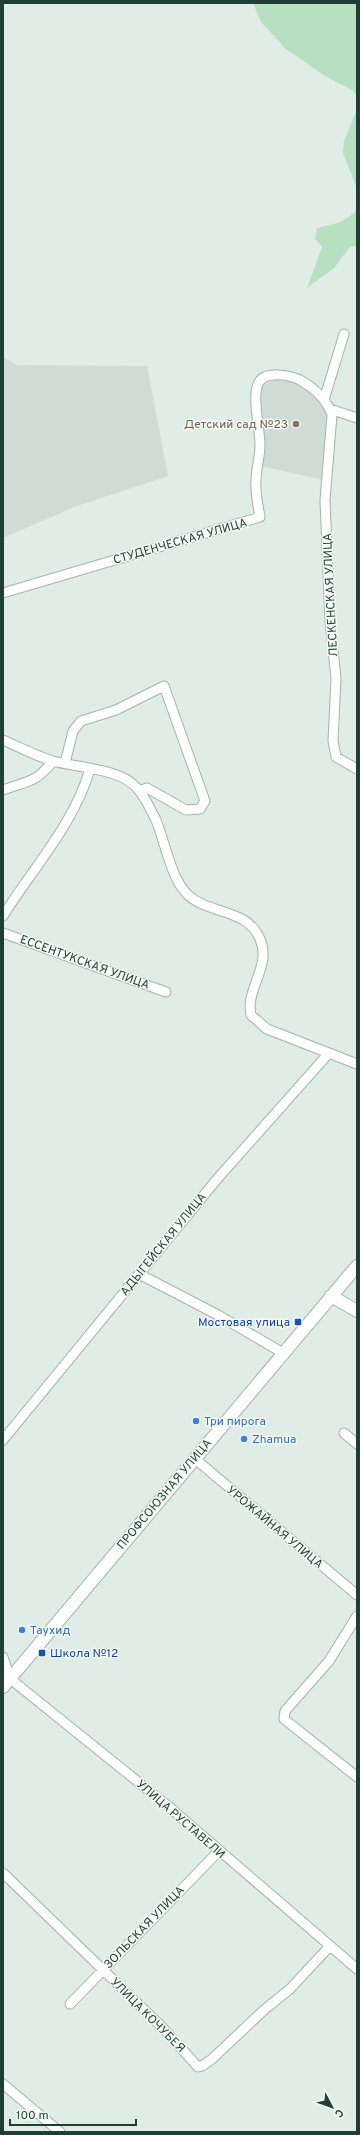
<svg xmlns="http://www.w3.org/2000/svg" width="360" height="2135" font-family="Overpass,sans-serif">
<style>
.built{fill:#cedcd5}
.green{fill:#b7e0c0}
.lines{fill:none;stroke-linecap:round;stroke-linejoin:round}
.minor-casing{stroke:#a2b4ad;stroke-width:11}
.tertiary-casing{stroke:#a2b4ad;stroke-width:14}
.minor{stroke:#fff;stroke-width:9}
.tertiary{stroke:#fff;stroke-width:12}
.education-dot{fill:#8d6e63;stroke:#f1f9f4;stroke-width:1.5}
.transit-dot{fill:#1a4fb4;stroke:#f1f9f4;stroke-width:1.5}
.shop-dot{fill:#3f7fe0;stroke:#f1f9f4;stroke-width:1.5}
.labels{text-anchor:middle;stroke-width:3;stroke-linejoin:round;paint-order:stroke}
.education-label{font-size:12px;fill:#785e54;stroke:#f1f9f4;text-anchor:end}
.street-label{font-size:12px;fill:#1f3e35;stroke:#f1f9f4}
.transit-label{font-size:12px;fill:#164399;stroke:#f1f9f4;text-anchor:end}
.shop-label{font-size:12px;fill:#366cbe;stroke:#f1f9f4;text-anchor:start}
</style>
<rect width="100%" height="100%" fill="#e0ece6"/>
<path class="built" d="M 3,357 L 17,365 L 147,366 L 168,476 L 74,507 L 3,538 Z
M 276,379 L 287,379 L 312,390 L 324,404 L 329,419 L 323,480 L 261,466 L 263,430 L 262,388 L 265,384 Z"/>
<path class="green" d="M 253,3 L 357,3 L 357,95 L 352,90 L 325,76 L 286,49 L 261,22 Z
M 357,109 L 357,189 L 343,153 L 344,141 Z
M 357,210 L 357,245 L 350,247 L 334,268 L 307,288 L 322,247 L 315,239 L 317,228 C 332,225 346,222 357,210 Z"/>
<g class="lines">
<g class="minor-casing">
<path id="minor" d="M 324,400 L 344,334
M 330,409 L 357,418
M 3,593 L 260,517 C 258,505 255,493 256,481 C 256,469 260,457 260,445 C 260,429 252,398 258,384 C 264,370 290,375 300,380 C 314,388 327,399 332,415 L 325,500 L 330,622 L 336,678 L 333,741 L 336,757 L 357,769
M 3,740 C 19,747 36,756 53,761 C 78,768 118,768 136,787 C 145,796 150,809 156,820 C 165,842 171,879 188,895 C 210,915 247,908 260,939 C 272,966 245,989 251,1015 L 267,1029 L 357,1064
M 65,763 L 73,731 L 81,721 L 116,710 L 164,686 L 205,801 L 200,809 L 186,810 L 147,788 L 139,791
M 3,790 C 27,781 36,783 53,761
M 3,916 C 33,868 74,824 90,769
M 3,933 L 166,992
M 139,1274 L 218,1315 L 283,1353
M 344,1433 L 357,1444
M 3,1440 L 218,1178 L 329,1053
M 194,1458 L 357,1595
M 357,1616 L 329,1661 L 285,1711 L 284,1719 L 357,1777
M 3,1657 L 10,1679
M 3,1673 L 168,1806 L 357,1969
M 3,1873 L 162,2027 L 198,2067 L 202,2066 L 212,2059 L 264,2010 L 290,1989 L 329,1947
M 70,2004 L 219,1851
M 3,2084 L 60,2132"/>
</g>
<g class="tertiary-casing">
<path id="tertiary" d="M 331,1296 L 357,1311
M 3,1687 L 357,1266"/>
</g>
<use href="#minor" class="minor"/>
<use href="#tertiary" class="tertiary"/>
</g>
<circle class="education-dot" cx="296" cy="424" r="4"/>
<g class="transit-dot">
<rect x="294" y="1318" width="8" height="8" rx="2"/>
<rect x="38" y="1649" width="8" height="8" rx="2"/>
</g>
<g class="shop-dot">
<circle cx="196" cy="1421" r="4"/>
<circle cx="244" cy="1439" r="4"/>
<circle cx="22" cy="1630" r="4"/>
</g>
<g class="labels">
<g class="education-label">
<text x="288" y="428">Детский сад №23</text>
</g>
<g class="street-label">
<text transform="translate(180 541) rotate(-16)" y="4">СТУДЕНЧЕСКАЯ УЛИЦА</text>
<text transform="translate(330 595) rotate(-93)" y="4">ЛЕСКЕНСКАЯ УЛИЦА</text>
<text transform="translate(85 962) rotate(20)" y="4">ЕССЕНТУКСКАЯ УЛИЦА</text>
<text transform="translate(163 1244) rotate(-51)" y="4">АДЫГЕЙСКАЯ УЛИЦА</text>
<text transform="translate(164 1494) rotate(-50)" y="4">ПРОФСОЮЗНАЯ УЛИЦА</text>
<text transform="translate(275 1527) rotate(40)" y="4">УРОЖАЙНАЯ УЛИЦА</text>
<text transform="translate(181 1819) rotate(41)" y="4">УЛИЦА РУСТАВЕЛИ</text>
<text transform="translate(144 1927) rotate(-46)" y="4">ЗОЛЬСКАЯ УЛИЦА</text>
<text transform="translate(148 2015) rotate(45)" y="4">УЛИЦА КОЧУБЕЯ</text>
</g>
<g class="transit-label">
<text x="290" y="1326">Мостовая улица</text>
<text x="50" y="1657" text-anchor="start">Школа №12</text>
</g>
<g class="shop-label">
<text x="204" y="1425">Три пирога</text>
<text x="252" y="1443">Zhamua</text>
<text x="30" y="1634">Таухид</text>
</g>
</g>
<rect width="360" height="2135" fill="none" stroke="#1f3e35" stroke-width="8"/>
<g transform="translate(332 2107) rotate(131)" stroke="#f1f9f4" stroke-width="3" paint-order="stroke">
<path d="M0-3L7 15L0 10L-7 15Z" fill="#1f3e35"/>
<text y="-6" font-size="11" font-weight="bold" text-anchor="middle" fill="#1f3e35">С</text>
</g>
<path d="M10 2119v6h126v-6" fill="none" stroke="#1f3e35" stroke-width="2"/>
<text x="16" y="2119" font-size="12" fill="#1f3e35" stroke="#f1f9f4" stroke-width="3" paint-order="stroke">100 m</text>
</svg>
